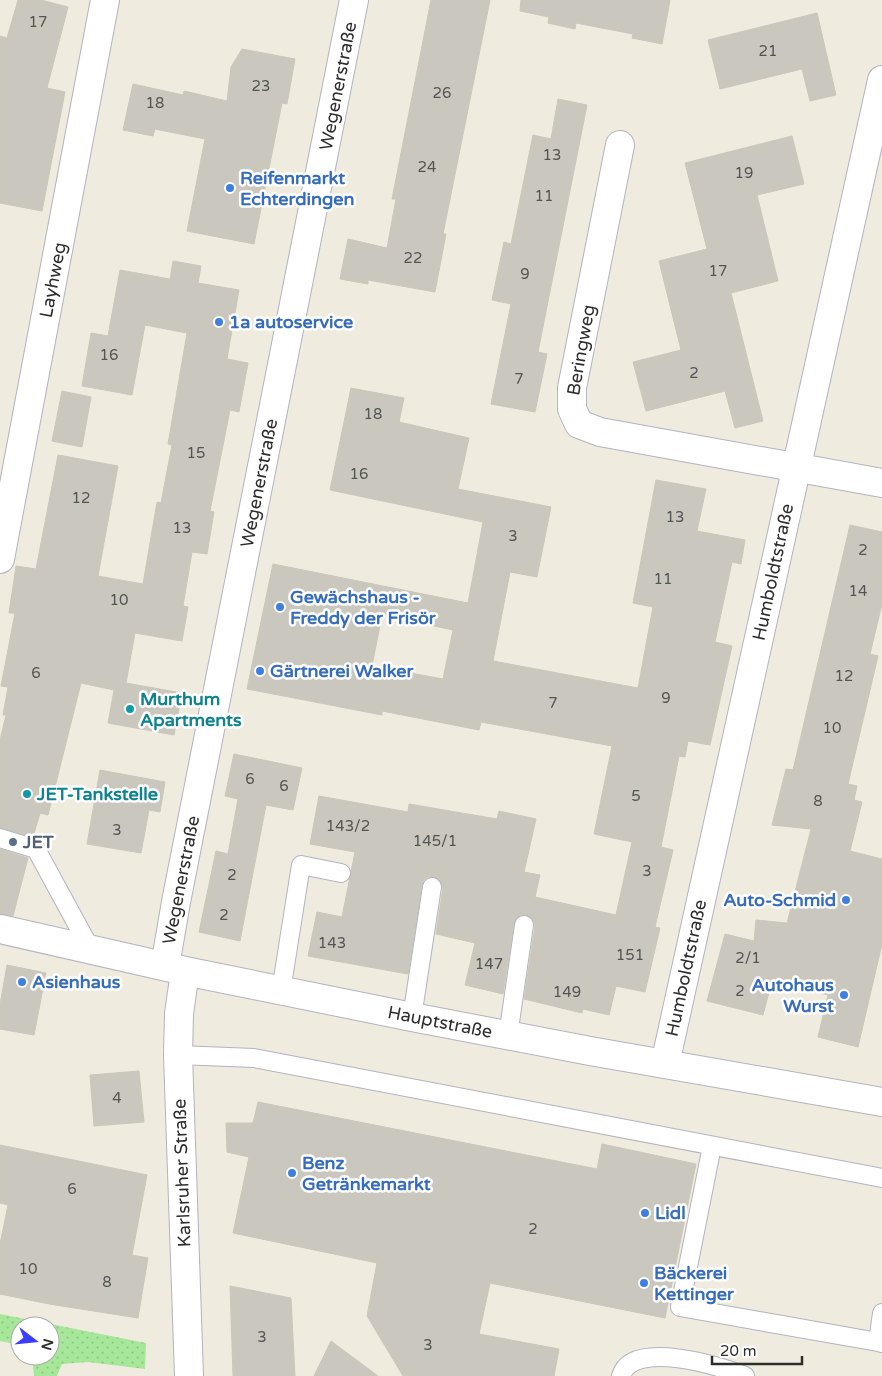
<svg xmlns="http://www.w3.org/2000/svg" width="882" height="1376" font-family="'Varela Round',sans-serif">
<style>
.green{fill:url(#green-dots)}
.building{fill:#cac7be;stroke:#cbc7b8;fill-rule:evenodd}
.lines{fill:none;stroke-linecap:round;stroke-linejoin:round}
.service-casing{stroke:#b3b3c1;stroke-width:20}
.minor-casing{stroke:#b3b3c1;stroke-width:30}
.secondary-casing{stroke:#b3b3c1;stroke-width:30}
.service{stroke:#fff;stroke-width:18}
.minor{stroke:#fff;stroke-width:28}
.secondary{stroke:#fff;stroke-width:28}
.shop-dot{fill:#3f7fe0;stroke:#fff;stroke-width:2}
.culture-dot{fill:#0f9aa8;stroke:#fff;stroke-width:2}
.service-dot{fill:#5c6f8a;stroke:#fff;stroke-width:2}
.labels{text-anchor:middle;stroke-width:5;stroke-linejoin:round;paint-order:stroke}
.number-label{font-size:15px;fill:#545451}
.street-label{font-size:18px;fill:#2d2d2d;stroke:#fff}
.shop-label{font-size:18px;font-weight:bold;fill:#366cbe;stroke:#fff;text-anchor:start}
.culture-label{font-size:18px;font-weight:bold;fill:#0d838f;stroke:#fff;text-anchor:start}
.service-label{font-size:18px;font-weight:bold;fill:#4e5e75;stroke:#fff;text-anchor:start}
</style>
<defs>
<pattern id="green-dots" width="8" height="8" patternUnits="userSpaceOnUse" patternTransform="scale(1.25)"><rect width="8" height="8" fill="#a6e799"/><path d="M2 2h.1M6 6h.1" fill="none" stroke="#8fc684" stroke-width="1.8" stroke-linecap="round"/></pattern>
</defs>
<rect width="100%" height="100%" fill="#efebdf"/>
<path class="green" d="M 0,1314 L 146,1343 L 145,1369 L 88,1362 L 62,1364 L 57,1376 L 34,1376 L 32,1356 L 50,1356 L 50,1326 L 20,1326 L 20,1345 L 0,1341 Z"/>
<path class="building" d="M 18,0 L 41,0 L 68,7 L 47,88 L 65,92 L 42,211 L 0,203 L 0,36 L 7,38 Z
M 431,0 L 490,0 L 443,234 L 446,234 L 435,292 L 368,280 L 368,284 L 340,279 L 348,239 L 387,248 L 396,199 L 392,199 Z
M 521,0 L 670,0 L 662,44 L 632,38 L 633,34 L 576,23 L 575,29 L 548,23 L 549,17 L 520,11 Z
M 817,13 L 836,95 L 810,101 L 802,69 L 720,89 L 708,40 Z
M 242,49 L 295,59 L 287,104 L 282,103 L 254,244 L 187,231 L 205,139 L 155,129 L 153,136 L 123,130 L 133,84 L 183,95 L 184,91 L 227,101 L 231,67 Z
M 558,99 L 587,105 L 538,352 L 547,354 L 535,412 L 491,404 L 511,304 L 492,300 L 504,242 L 511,244 L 533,135 L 551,139 Z
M 792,136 L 804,184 L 757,195 L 778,281 L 731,293 L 763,421 L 735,428 L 725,391 L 646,411 L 633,362 L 681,350 L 659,261 L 707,249 L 685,163 Z
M 173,261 L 201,266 L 198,283 L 239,290 L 227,359 L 248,363 L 239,412 L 230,410 L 210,511 L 214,512 L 207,554 L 192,552 L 183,606 L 188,607 L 182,641 L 135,633 L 126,683 L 182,693 L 174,735 L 108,723 L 114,690 L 81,683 L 48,815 L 40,813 L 33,837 L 0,828 L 0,740 L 6,715 L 3,715 L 8,687 L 1,686 L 15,613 L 9,613 L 16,566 L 36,569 L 58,455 L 118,466 L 98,576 L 143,584 L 157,502 L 161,503 L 172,445 L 168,444 L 187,333 L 145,325 L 132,395 L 82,386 L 91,333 L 108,336 L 120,270 L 170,279 Z
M 351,388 L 404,398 L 399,422 L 469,438 L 458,489 L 551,507 L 537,577 L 510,572 L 493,661 L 638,688 L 653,607 L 633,603 L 656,480 L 706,489 L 697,531 L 745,540 L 741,564 L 732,562 L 715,642 L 732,646 L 710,745 L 688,741 L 685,757 L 679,756 L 661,847 L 673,850 L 655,927 L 660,928 L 645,992 L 616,986 L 609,1015 L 583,1009 L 582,1013 L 524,999 L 535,926 L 534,921 L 526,915 L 520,915 L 514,923 L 503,994 L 465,985 L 475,943 L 436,934 L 443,888 L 439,879 L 434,877 L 428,877 L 423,881 L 422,885 L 408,974 L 308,956 L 317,912 L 342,917 L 355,852 L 310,844 L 319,796 L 408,812 L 409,804 L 497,819 L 499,811 L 536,819 L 524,872 L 540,875 L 535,897 L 616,915 L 632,842 L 594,834 L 612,746 L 481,722 L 479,730 L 382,711 L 382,715 L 247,689 L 273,564 L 468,603 L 483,522 L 330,490 ZM 382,615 L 453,630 L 443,679 L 372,666 Z
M 62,391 L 91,397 L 82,447 L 52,441 Z
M 850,525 L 882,532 L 882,604 L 870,654 L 878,656 L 848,784 L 857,786 L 854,800 L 862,802 L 850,851 L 882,859 L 882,944 L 858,1047 L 818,1037 L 828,995 L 772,981 L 763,1015 L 707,1001 L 725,934 L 754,941 L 756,920 L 787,923 L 811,829 L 772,825 L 786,769 L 793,770 Z
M 234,754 L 302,768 L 293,810 L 266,805 L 240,941 L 199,932 L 216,851 L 228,854 L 238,799 L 225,796 Z
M 100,770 L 165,782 L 160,812 L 149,810 L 141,853 L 87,844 Z
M 0,849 L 28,858 L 13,916 L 0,914 Z
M 7,965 L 46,973 L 34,1035 L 0,1029 L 0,1005 Z
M 139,1071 L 144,1122 L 94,1126 L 90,1075 Z
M 258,1102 L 597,1169 L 602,1144 L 696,1164 L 665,1318 L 490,1283 L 479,1334 L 559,1349 L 554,1376 L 403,1376 L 367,1316 L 377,1263 L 233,1233 L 249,1157 L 227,1152 L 226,1123 L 253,1123 Z
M 0,1145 L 147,1175 L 132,1255 L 148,1258 L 138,1318 L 49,1304 L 0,1294 L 0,1244 L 8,1205 L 0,1203 Z
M 230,1286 L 291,1298 L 295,1376 L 233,1376 Z
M 331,1341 L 378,1376 L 314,1376 Z"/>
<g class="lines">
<g class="service-casing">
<path id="service" d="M 0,838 L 36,849 L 91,950
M 281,991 L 301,865 L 341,873
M 412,1017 L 432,887
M 508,1036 L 524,925
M 178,1055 L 254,1058 L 882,1178
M 712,1146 L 680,1307 L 878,1342
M 882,1313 L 878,1342 L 882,1343
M 621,1376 C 632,1339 721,1366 745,1376"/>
</g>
<g class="minor-casing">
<path id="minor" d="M 620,145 L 572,388 L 572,409 L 579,424 L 600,432 L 882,483
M 0,559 L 105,0
M 165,966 L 176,902 L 354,0
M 185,971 L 179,1014 L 178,1055 L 189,1376
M 665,1064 L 882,80"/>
</g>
<g class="secondary-casing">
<path id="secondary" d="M 0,929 L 185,971 L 412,1017 L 590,1051 L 882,1102"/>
</g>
<use href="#service" class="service"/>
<use href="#minor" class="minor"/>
<use href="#secondary" class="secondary"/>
</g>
<g class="shop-dot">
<circle cx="230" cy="188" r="5"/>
<circle cx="219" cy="322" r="5"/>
<circle cx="280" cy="607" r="5"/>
<circle cx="260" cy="671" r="5"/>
<circle cx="846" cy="900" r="5"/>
<circle cx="22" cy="982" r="5"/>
<circle cx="844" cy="995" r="5"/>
<circle cx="292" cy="1173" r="5"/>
<circle cx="645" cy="1213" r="5"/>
<circle cx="644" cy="1283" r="5"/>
</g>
<g class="culture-dot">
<circle cx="130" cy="709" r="5"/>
<circle cx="27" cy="794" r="5"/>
</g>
<circle class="service-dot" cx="13" cy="842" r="5"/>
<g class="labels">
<g class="number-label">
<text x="38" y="27">17</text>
<text x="768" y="56">21</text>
<text x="261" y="91">23</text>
<text x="442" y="98">26</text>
<text x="155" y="108">18</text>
<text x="552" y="160">13</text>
<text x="427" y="172">24</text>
<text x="744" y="178">19</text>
<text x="544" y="201">11</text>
<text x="413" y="263">22</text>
<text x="718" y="276">17</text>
<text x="525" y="279">9</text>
<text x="109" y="360">16</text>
<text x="694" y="378">2</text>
<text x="519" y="384">7</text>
<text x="373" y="419">18</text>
<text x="196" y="458">15</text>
<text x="359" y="479">16</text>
<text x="81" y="503">12</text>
<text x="675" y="522">13</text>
<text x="182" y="533">13</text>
<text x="513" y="541">3</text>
<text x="863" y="555">2</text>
<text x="663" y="584">11</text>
<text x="858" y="596">14</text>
<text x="119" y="605">10</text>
<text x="36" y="678">6</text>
<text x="844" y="681">12</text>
<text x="666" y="703">9</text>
<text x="553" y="708">7</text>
<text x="832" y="733">10</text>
<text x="250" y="784">6</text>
<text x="284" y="791">6</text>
<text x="636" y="801">5</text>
<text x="818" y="806">8</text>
<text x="348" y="831">143/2</text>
<text x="117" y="835">3</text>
<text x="435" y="846">145/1</text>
<text x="647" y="876">3</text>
<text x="232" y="880">2</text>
<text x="224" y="920">2</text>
<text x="332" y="948">143</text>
<text x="630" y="960">151</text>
<text x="748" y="963">2/1</text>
<text x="489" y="969">147</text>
<text x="740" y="996">2</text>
<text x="567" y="997">149</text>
<text x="117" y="1103">4</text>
<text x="72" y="1194">6</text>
<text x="533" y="1234">2</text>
<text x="28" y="1274">10</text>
<text x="107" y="1287">8</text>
<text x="262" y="1342">3</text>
<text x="428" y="1350">3</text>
</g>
<g class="street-label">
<text transform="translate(338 86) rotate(-79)" y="6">Wegenerstraße</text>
<text transform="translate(53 280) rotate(-79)" y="6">Layhweg</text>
<text transform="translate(581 350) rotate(-80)" y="6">Beringweg</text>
<text transform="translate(259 483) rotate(-79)" y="6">Wegenerstraße</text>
<text transform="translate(773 572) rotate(-78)" y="6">Humboldtstraße</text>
<text transform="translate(181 880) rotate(-79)" y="6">Wegenerstraße</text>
<text transform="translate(686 968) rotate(-78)" y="6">Humboldtstraße</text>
<text transform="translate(440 1022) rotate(11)" y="6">Hauptstraße</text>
<text transform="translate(182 1173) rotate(-92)" y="6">Karlsruher Straße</text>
</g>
<g class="shop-label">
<text x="240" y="184">Reifenmarkt<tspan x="240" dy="21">Echterdingen</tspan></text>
<text x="229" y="328">1a autoservice</text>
<text x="290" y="603">Gewächshaus -<tspan x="290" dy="21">Freddy der Frisör</tspan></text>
<text x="270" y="677">Gärtnerei Walker</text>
<text x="836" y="906" text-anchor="end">Auto-Schmid</text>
<text x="32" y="988">Asienhaus</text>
<text x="834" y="991" text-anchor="end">Autohaus<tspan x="834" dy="21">Wurst</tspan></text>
<text x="302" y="1169">Benz<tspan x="302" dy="21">Getränkemarkt</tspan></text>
<text x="655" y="1219">Lidl</text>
<text x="654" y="1279">Bäckerei<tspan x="654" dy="21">Kettinger</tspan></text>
</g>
<g class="culture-label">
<text x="140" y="705">Murthum<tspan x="140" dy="21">Apartments</tspan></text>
<text x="37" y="800">JET-Tankstelle</text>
</g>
<g class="service-label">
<text x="23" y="848">JET</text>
</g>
</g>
<g transform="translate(35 1341) rotate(106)"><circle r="24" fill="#ffffff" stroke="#ababab"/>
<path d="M0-4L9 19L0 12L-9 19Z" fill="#3b3eff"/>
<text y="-8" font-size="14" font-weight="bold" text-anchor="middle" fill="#2d2d2d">N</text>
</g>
<path d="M712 1356v8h90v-8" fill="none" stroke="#2d2d2d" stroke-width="2.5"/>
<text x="720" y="1356" font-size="15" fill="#2d2d2d" stroke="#ffffff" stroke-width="4" paint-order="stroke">20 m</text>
</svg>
